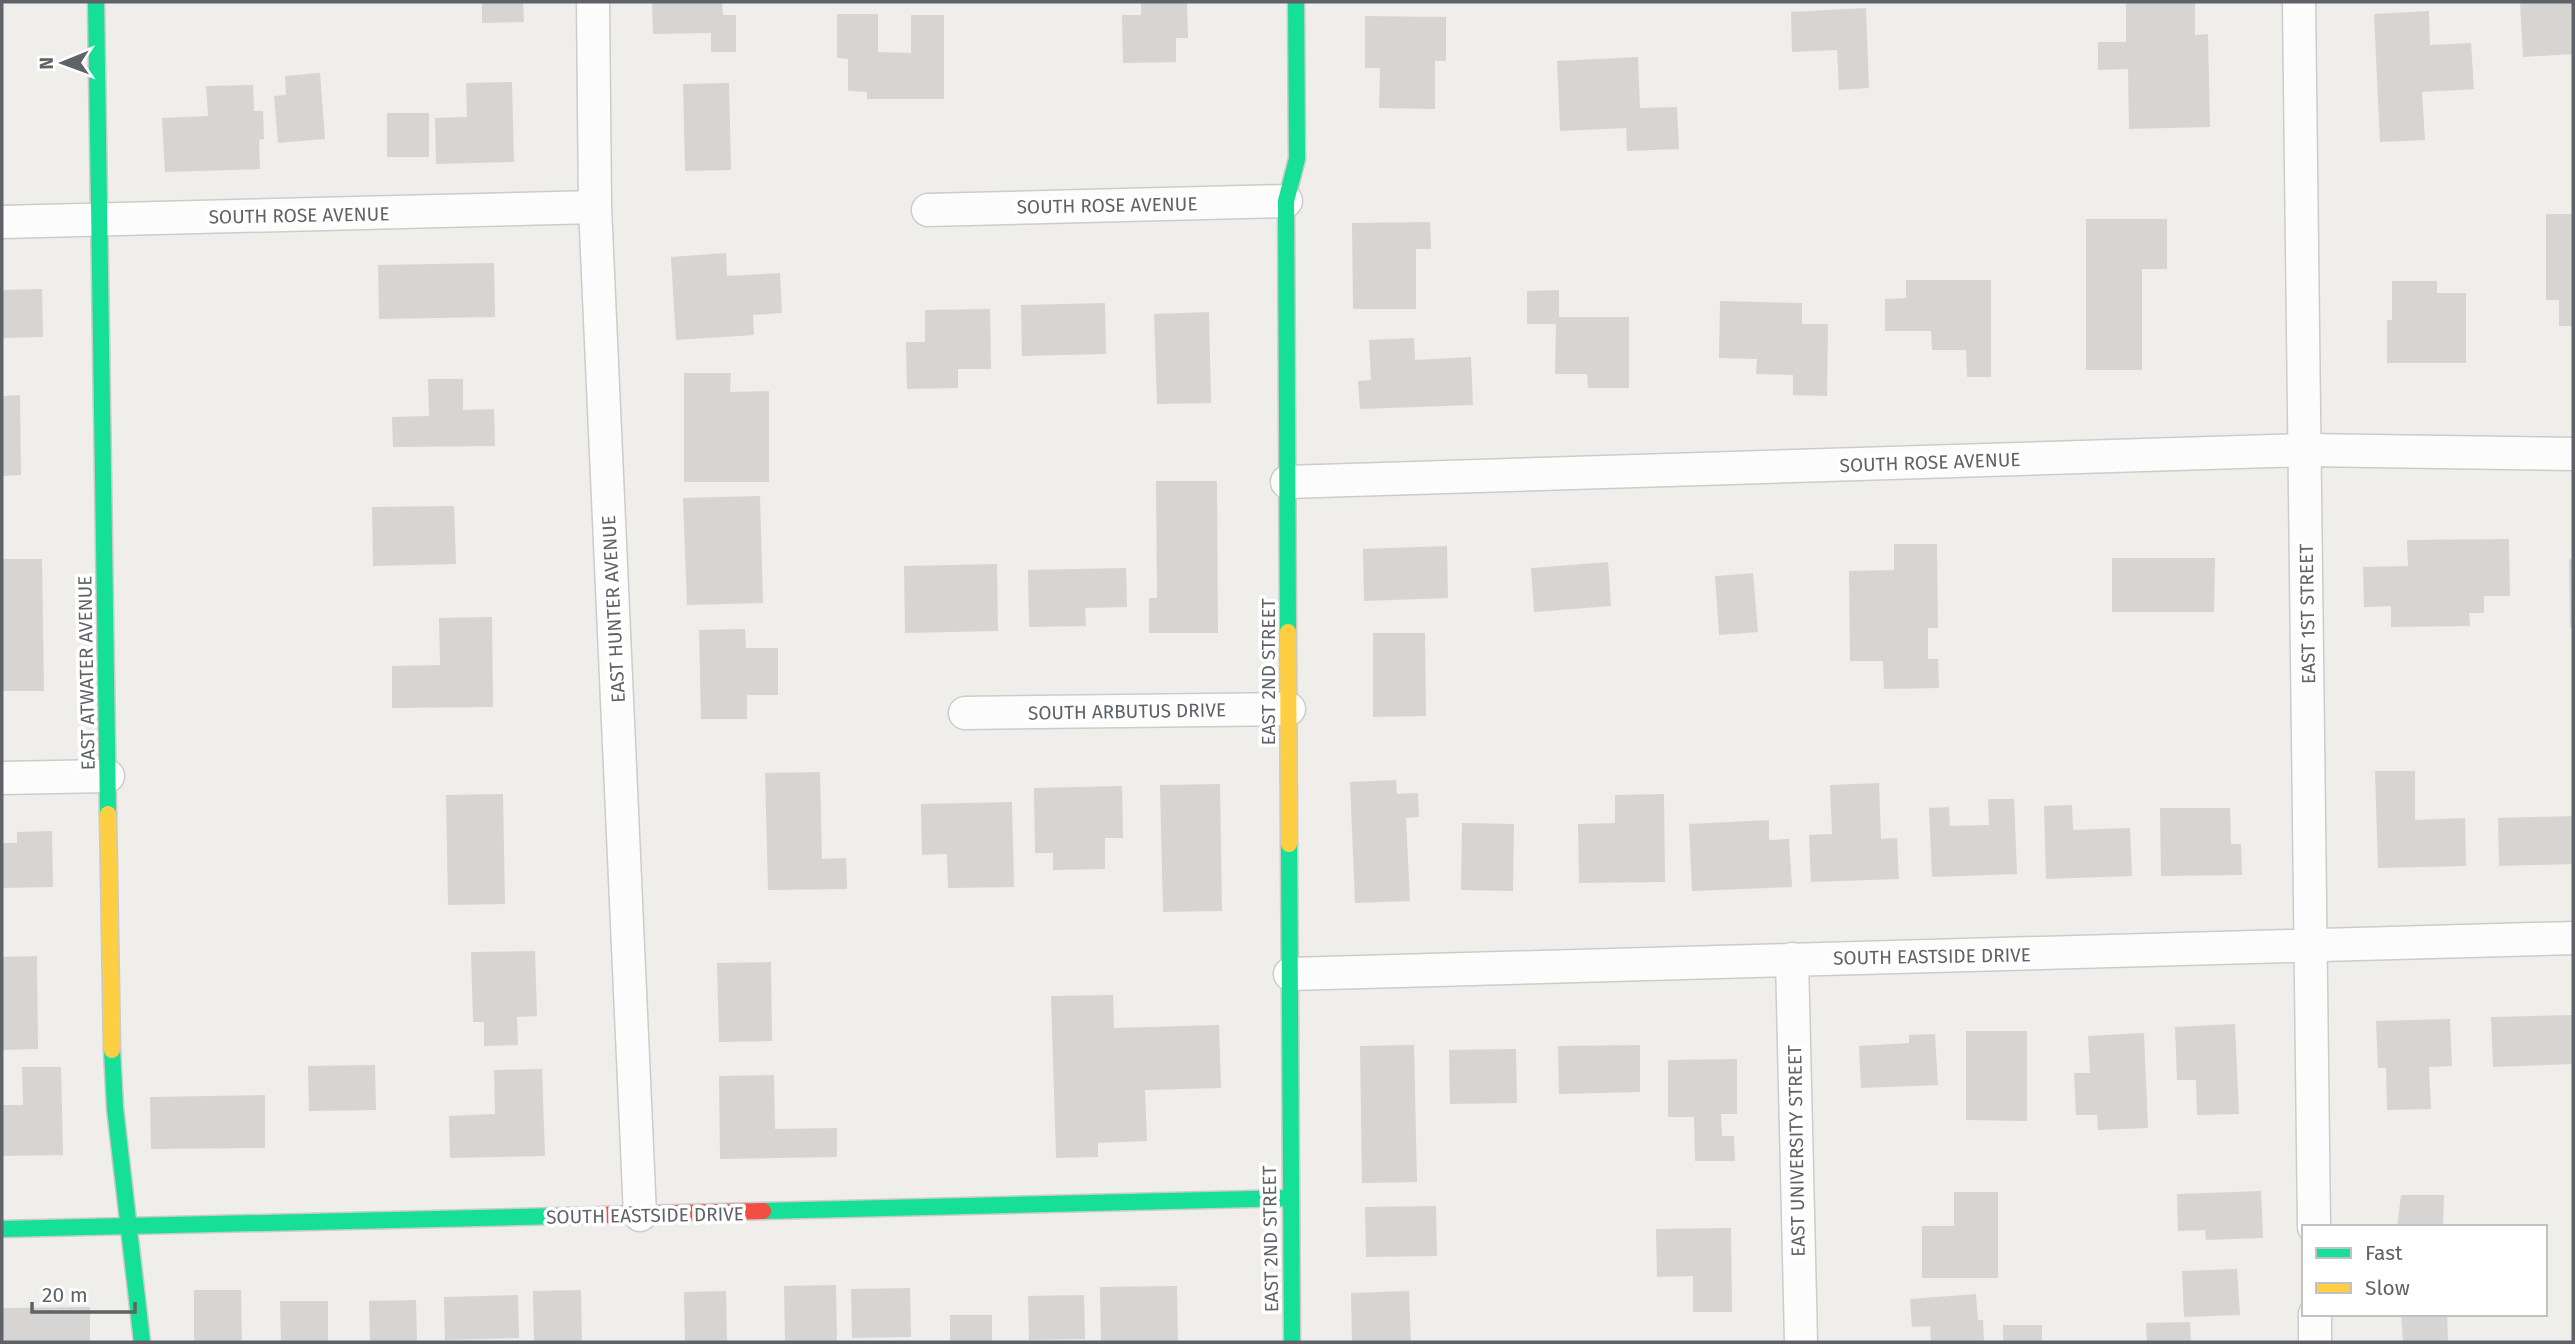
<svg xmlns="http://www.w3.org/2000/svg" width="2575" height="1344" font-family="'Fira Sans',sans-serif">
<style>
.building{fill:#d6d5d3}
.lines{fill:none;stroke-linecap:round;stroke-linejoin:round}
.street-casing{stroke:#cbcccc;stroke-width:35}
.fast-casing{stroke:#cacacb;stroke-width:19}
.slow-casing{stroke:#cacacb;stroke-width:19}
.jam-casing{stroke:#cacacb;stroke-width:19}
.street{stroke:#fdfcfc;stroke-width:32}
.fast{stroke:#16e098;stroke-width:16}
.slow{stroke:#ffcf43;stroke-width:16}
.jam{stroke:#f24e42;stroke-width:16}
.labels{text-anchor:middle;stroke-width:7;stroke-linejoin:round;paint-order:stroke}
.street-label{font-size:19px;fill:#5f6368;stroke:#fff}
</style>
<rect width="100%" height="100%" fill="#efeeea"/>
<path class="building" d="M 482,2 L 523,2 L 524,22 L 482,23 Z
M 652,2 L 722,2 L 723,15 L 736,15 L 736,52 L 711,52 L 711,33 L 653,34 Z
M 1141,2 L 1187,2 L 1188,38 L 1176,38 L 1176,62 L 1123,63 L 1122,15 L 1141,15 Z
M 2126,2 L 2195,2 L 2195,35 L 2208,34 L 2210,127 L 2129,129 L 2128,69 L 2098,70 L 2098,42 L 2126,42 Z
M 2520,2 L 2573,2 L 2573,54 L 2523,57 Z
M 1866,8 L 1869,88 L 1839,90 L 1837,50 L 1792,52 L 1791,12 Z
M 2429,11 L 2430,45 L 2471,43 L 2474,89 L 2422,92 L 2425,140 L 2380,142 L 2374,14 Z
M 837,14 L 878,14 L 878,52 L 911,53 L 911,15 L 944,15 L 944,99 L 867,99 L 867,92 L 848,91 L 848,59 L 837,58 Z
M 1365,16 L 1446,17 L 1446,61 L 1435,61 L 1435,109 L 1379,108 L 1380,68 L 1365,68 Z
M 1638,57 L 1640,108 L 1677,107 L 1679,149 L 1627,151 L 1626,128 L 1560,131 L 1557,61 Z
M 320,73 L 325,139 L 278,143 L 274,96 L 286,95 L 285,76 Z
M 512,82 L 514,162 L 436,164 L 435,118 L 467,117 L 466,83 Z
M 729,83 L 731,170 L 685,171 L 683,84 Z
M 253,85 L 254,111 L 263,111 L 264,139 L 259,140 L 260,169 L 165,172 L 162,118 L 208,116 L 206,86 Z
M 387,113 L 429,113 L 429,157 L 387,157 Z
M 2546,214 L 2573,214 L 2573,326 L 2559,326 L 2559,300 L 2546,300 Z
M 2086,219 L 2167,219 L 2167,269 L 2142,269 L 2142,370 L 2086,370 Z
M 1430,222 L 1431,249 L 1416,249 L 1416,309 L 1353,309 L 1352,223 Z
M 726,253 L 727,276 L 780,273 L 782,313 L 753,315 L 754,335 L 676,340 L 671,257 Z
M 494,263 L 495,317 L 379,319 L 378,265 Z
M 1906,280 L 1991,280 L 1991,377 L 1967,377 L 1966,350 L 1932,350 L 1931,331 L 1885,331 L 1885,299 L 1906,298 Z
M 2392,281 L 2437,281 L 2437,293 L 2466,293 L 2466,363 L 2387,363 L 2387,320 L 2392,320 Z
M 42,289 L 43,337 L 2,338 L 2,290 Z
M 1559,290 L 1559,317 L 1629,317 L 1629,388 L 1588,388 L 1587,374 L 1555,374 L 1556,324 L 1527,324 L 1527,291 Z
M 1720,301 L 1802,303 L 1802,324 L 1828,324 L 1827,396 L 1793,395 L 1793,375 L 1756,374 L 1757,359 L 1719,358 Z
M 1105,303 L 1106,354 L 1022,356 L 1021,305 Z
M 990,309 L 991,369 L 958,369 L 958,388 L 907,389 L 906,342 L 925,342 L 925,310 Z
M 1209,312 L 1211,403 L 1157,404 L 1154,314 Z
M 1414,338 L 1415,360 L 1471,357 L 1473,405 L 1360,409 L 1358,381 L 1371,380 L 1369,340 Z
M 684,373 L 731,373 L 730,392 L 769,391 L 769,482 L 684,482 Z
M 428,379 L 463,379 L 463,410 L 494,409 L 495,446 L 393,447 L 392,417 L 429,416 Z
M 20,395 L 21,475 L 2,476 L 2,396 Z
M 1156,481 L 1217,481 L 1218,633 L 1149,633 L 1149,598 L 1157,598 Z
M 760,496 L 763,603 L 687,605 L 683,498 Z
M 454,506 L 456,564 L 373,566 L 372,507 Z
M 2509,539 L 2510,596 L 2484,596 L 2484,613 L 2469,613 L 2470,626 L 2391,627 L 2391,606 L 2364,607 L 2363,567 L 2408,566 L 2407,540 Z
M 1894,544 L 1937,544 L 1938,628 L 1928,628 L 1928,659 L 1938,659 L 1939,688 L 1884,689 L 1883,661 L 1850,661 L 1849,571 L 1894,570 Z
M 1447,546 L 1448,598 L 1364,601 L 1363,549 Z
M 2112,558 L 2215,558 L 2214,612 L 2112,612 Z
M 2,559 L 42,559 L 44,691 L 2,691 Z
M 2569,559 L 2573,559 L 2573,628 L 2570,628 Z
M 1608,562 L 1611,606 L 1534,612 L 1531,568 Z
M 997,564 L 998,631 L 905,633 L 904,566 Z
M 1126,568 L 1127,607 L 1085,608 L 1086,626 L 1029,627 L 1028,570 Z
M 1753,573 L 1758,632 L 1719,635 L 1715,576 Z
M 492,617 L 493,707 L 392,708 L 392,666 L 440,665 L 439,618 Z
M 745,629 L 746,648 L 778,648 L 778,695 L 747,695 L 747,719 L 701,719 L 699,630 Z
M 1373,633 L 1425,633 L 1426,716 L 1373,717 Z
M 2375,771 L 2415,771 L 2415,820 L 2465,818 L 2466,866 L 2378,868 Z
M 820,772 L 822,859 L 846,858 L 847,889 L 768,890 L 765,773 Z
M 1396,780 L 1397,794 L 1418,793 L 1419,817 L 1406,818 L 1410,901 L 1355,903 L 1350,782 Z
M 1879,783 L 1881,839 L 1897,838 L 1899,879 L 1811,882 L 1809,835 L 1832,834 L 1830,785 Z
M 1220,784 L 1222,911 L 1163,912 L 1160,785 Z
M 1122,786 L 1123,838 L 1105,838 L 1105,869 L 1053,870 L 1053,853 L 1035,853 L 1034,788 Z
M 503,794 L 505,904 L 448,905 L 446,795 Z
M 1664,794 L 1665,882 L 1579,883 L 1578,824 L 1615,823 L 1615,795 Z
M 1988,799 L 2014,799 L 2017,874 L 1932,877 L 1929,808 L 1949,807 L 1950,826 L 1989,825 Z
M 1012,802 L 1014,887 L 948,888 L 947,854 L 922,855 L 921,804 Z
M 2072,805 L 2073,830 L 2130,828 L 2132,876 L 2046,879 L 2044,806 Z
M 2160,808 L 2230,808 L 2231,844 L 2241,844 L 2242,875 L 2161,876 Z
M 2573,816 L 2573,864 L 2499,866 L 2498,818 Z
M 1769,820 L 1769,840 L 1789,839 L 1792,887 L 1692,891 L 1689,824 Z
M 1462,823 L 1514,824 L 1513,891 L 1461,890 Z
M 52,831 L 53,887 L 2,888 L 2,843 L 17,843 L 17,832 Z
M 535,951 L 537,1016 L 517,1017 L 518,1045 L 484,1046 L 484,1022 L 473,1022 L 471,952 Z
M 37,956 L 38,1049 L 2,1050 L 2,957 Z
M 771,962 L 772,1041 L 719,1042 L 717,963 Z
M 1113,995 L 1114,1028 L 1219,1025 L 1221,1088 L 1145,1090 L 1147,1141 L 1098,1143 L 1098,1157 L 1056,1158 L 1051,996 Z
M 2573,1015 L 2573,1064 L 2493,1067 L 2491,1017 Z
M 2450,1019 L 2452,1066 L 2429,1067 L 2431,1109 L 2387,1110 L 2386,1068 L 2378,1068 L 2376,1021 Z
M 2235,1024 L 2239,1114 L 2197,1115 L 2196,1080 L 2177,1080 L 2175,1027 Z
M 1966,1031 L 2027,1031 L 2027,1121 L 1966,1120 Z
M 2144,1033 L 2148,1128 L 2098,1130 L 2097,1115 L 2076,1115 L 2074,1073 L 2090,1073 L 2088,1036 Z
M 1935,1034 L 1938,1085 L 1861,1088 L 1859,1046 L 1909,1043 L 1909,1035 Z
M 1414,1045 L 1417,1182 L 1362,1183 L 1360,1046 Z
M 1640,1045 L 1640,1092 L 1559,1094 L 1558,1046 Z
M 1516,1049 L 1517,1103 L 1450,1104 L 1449,1050 Z
M 1737,1059 L 1737,1114 L 1721,1114 L 1722,1136 L 1734,1136 L 1735,1161 L 1695,1161 L 1694,1117 L 1668,1117 L 1668,1060 Z
M 375,1065 L 376,1110 L 309,1111 L 308,1066 Z
M 22,1067 L 61,1067 L 63,1155 L 3,1156 L 2,1105 L 23,1105 Z
M 542,1069 L 545,1156 L 450,1158 L 449,1116 L 495,1114 L 494,1070 Z
M 774,1075 L 775,1129 L 837,1128 L 837,1157 L 720,1159 L 719,1076 Z
M 265,1095 L 265,1148 L 151,1149 L 150,1097 Z
M 2261,1191 L 2263,1238 L 2206,1240 L 2205,1230 L 2178,1231 L 2177,1194 Z
M 1954,1192 L 1998,1192 L 1998,1278 L 1922,1278 L 1922,1226 L 1954,1226 Z
M 2401,1195 L 2444,1195 L 2443,1227 L 2397,1227 Z
M 1436,1206 L 1437,1256 L 1366,1257 L 1365,1207 Z
M 1731,1228 L 1732,1312 L 1693,1312 L 1693,1276 L 1657,1277 L 1656,1229 Z
M 2237,1269 L 2240,1315 L 2184,1317 L 2182,1271 Z
M 836,1285 L 837,1342 L 785,1342 L 784,1286 Z
M 1177,1286 L 1178,1342 L 1101,1342 L 1100,1287 Z
M 910,1288 L 911,1337 L 852,1338 L 851,1289 Z
M 194,1290 L 241,1290 L 242,1342 L 194,1342 Z
M 581,1290 L 582,1342 L 534,1342 L 533,1291 Z
M 726,1291 L 727,1342 L 685,1342 L 684,1292 Z
M 1409,1291 L 1411,1342 L 1352,1342 L 1351,1293 Z
M 1976,1294 L 1978,1320 L 1983,1320 L 1984,1342 L 1931,1342 L 1930,1326 L 1912,1327 L 1910,1299 Z
M 518,1295 L 519,1338 L 445,1340 L 444,1297 Z
M 1084,1295 L 1085,1339 L 1029,1340 L 1028,1296 Z
M 416,1300 L 417,1342 L 370,1342 L 369,1301 Z
M 280,1301 L 328,1301 L 328,1342 L 281,1342 Z
M 90,1307 L 90,1342 L 2,1342 L 2,1308 Z
M 2401,1314 L 2447,1314 L 2448,1342 L 2403,1342 Z
M 950,1315 L 992,1315 L 992,1342 L 950,1342 Z
M 2190,1322 L 2191,1342 L 2147,1342 L 2146,1323 Z
M 2003,1325 L 2042,1325 L 2042,1342 L 2003,1342 Z"/>
<g class="lines">
<g class="street-casing">
<path id="street" d="M 593,2 L 595,207 L 640,1215
M 2299,2 L 2314,1227
M 928,210 L 1286,201
M 2,222 L 595,207
M 1287,482 L 2305,450 L 2573,454
M 965,713 L 1289,709
M 2,778 L 108,776
M 1792,959 L 1801,1342
M 1290,974 L 2573,938
M 2315,1314 L 2315,1342"/>
</g>
<g class="fast-casing">
<path id="fast" d="M 96,2 L 108,814
M 1288,632 L 1286,201 L 1297,159 L 1296,2
M 1289,844 L 1292,1342
M 112,1050 L 115,1108 L 142,1342
M 763,1211 L 1289,1198
M 2,1229 L 603,1215"/>
</g>
<g class="slow-casing">
<path id="slow" d="M 1288,632 L 1289,844
M 108,814 L 112,1050"/>
</g>
<g class="jam-casing">
<path id="jam" d="M 603,1215 L 763,1211"/>
</g>
<use href="#street" class="street"/>
<use href="#fast" class="fast"/>
<use href="#slow" class="slow"/>
<use href="#jam" class="jam"/>
</g>
<g class="labels">
<g class="street-label">
<text transform="translate(1107 205) rotate(-1)" y="7">SOUTH ROSE AVENUE</text>
<text transform="translate(299 215) rotate(-1)" y="7">SOUTH ROSE AVENUE</text>
<text transform="translate(1930 462) rotate(-2)" y="7">SOUTH ROSE AVENUE</text>
<text transform="translate(613 609) rotate(-93)" y="7">EAST HUNTER AVENUE</text>
<text transform="translate(2307 614) rotate(-91)" y="7">EAST 1ST STREET</text>
<text transform="translate(1268 672) rotate(-90)" y="7">EAST 2ND STREET</text>
<text transform="translate(86 673) rotate(-91)" y="7">EAST ATWATER AVENUE</text>
<text transform="translate(1127 711) rotate(-1)" y="7">SOUTH ARBUTUS DRIVE</text>
<text transform="translate(1932 956) rotate(-1)" y="7">SOUTH EASTSIDE DRIVE</text>
<text transform="translate(1796 1151) rotate(-91)" y="7">EAST UNIVERSITY STREET</text>
<text transform="translate(645 1215) rotate(-1)" y="7">SOUTH EASTSIDE DRIVE</text>
<text transform="translate(1270 1239) rotate(-91)" y="7">EAST 2ND STREET</text>
</g>
</g>
<rect width="2575" height="1344" fill="none" stroke="#5f6368" stroke-width="7"/>
<rect x="2302" y="1225" width="245" height="91" fill="#ffffff" stroke="#bfc1c3" stroke-width="2"/>
<rect x="2316" y="1248" width="35" height="10" fill="#16e098" stroke="#bfc1c3" stroke-width="2"/>
<text x="2365" y="1260" font-size="21" fill="#5f6368">Fast</text>
<rect x="2316" y="1283" width="35" height="10" fill="#ffcf43" stroke="#bfc1c3" stroke-width="2"/>
<text x="2365" y="1295" font-size="21" fill="#5f6368">Slow</text>
<g transform="translate(63 63) rotate(269)" stroke="#ffffff" stroke-width="5" paint-order="stroke">
<path d="M0-5L12 26L0 18L-12 26Z" fill="#5f6368"/>
<text y="-10" font-size="19" font-weight="bold" text-anchor="middle" fill="#5f6368">N</text>
</g>
<path d="M32 1302v10h103v-10" fill="none" stroke="#5f6368" stroke-width="3.5"/>
<text x="42" y="1302" font-size="21" fill="#5f6368" stroke="#ffffff" stroke-width="5" paint-order="stroke">20 m</text>
</svg>
